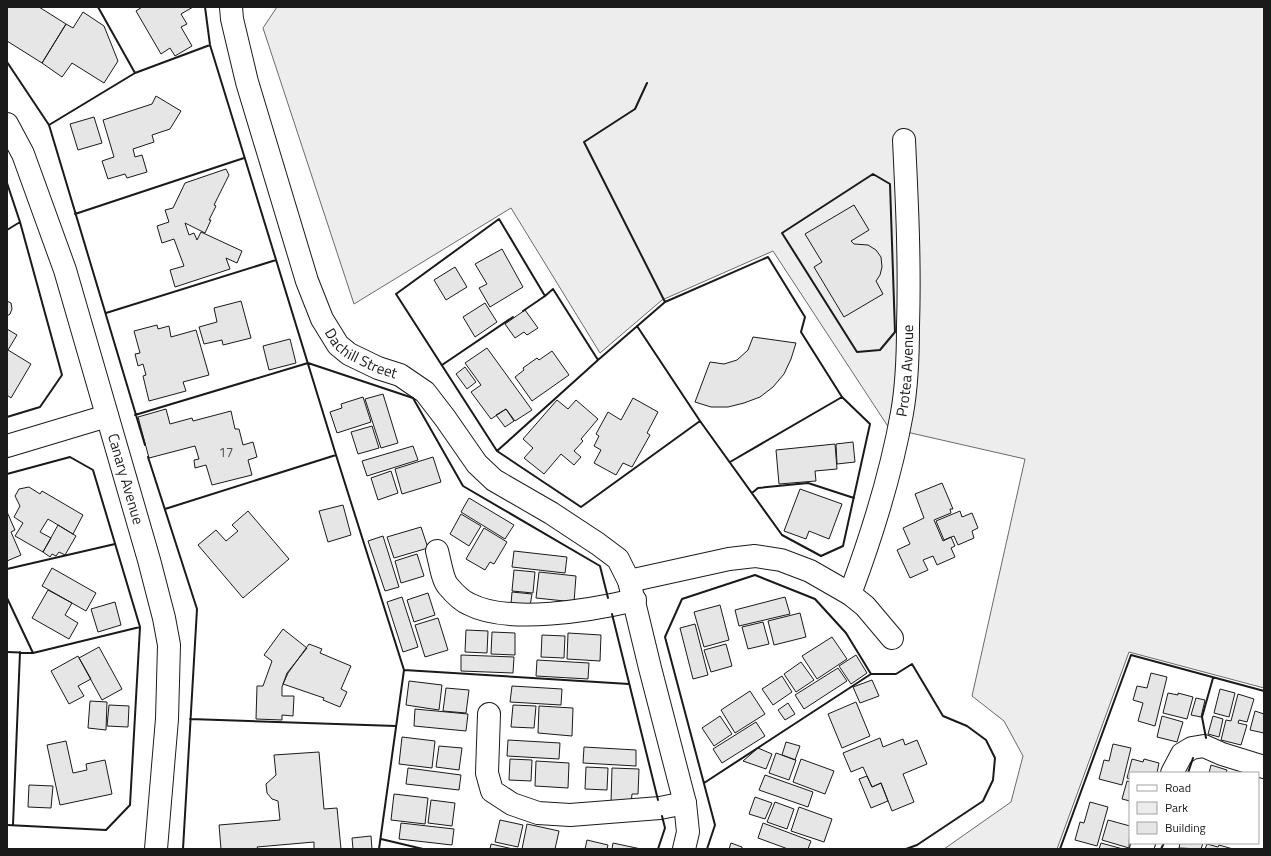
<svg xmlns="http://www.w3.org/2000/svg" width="1271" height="856" font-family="'Titillium Web',sans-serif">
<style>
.green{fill:#ededed;stroke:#6a6a6a}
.building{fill:#e6e6e6;stroke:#1a1a1a}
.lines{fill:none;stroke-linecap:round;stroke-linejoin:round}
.minor-casing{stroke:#1a1a1a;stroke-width:24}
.minor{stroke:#fff;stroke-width:22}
.wall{stroke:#1a1a1a;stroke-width:2}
.labels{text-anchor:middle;stroke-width:3;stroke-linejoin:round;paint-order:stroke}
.number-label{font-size:13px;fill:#4d4d4d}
.street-label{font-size:15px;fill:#1a1a1a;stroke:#fff}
</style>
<rect width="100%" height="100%" fill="#fff"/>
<path class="green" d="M 277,7 L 1264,7 L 1264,688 L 1129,652 L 1057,849 L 944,849 L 1011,802 L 1023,756 L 1004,721 L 972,696 L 1025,459 L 889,428 L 773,251 L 662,300 L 600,353 L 511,208 L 354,304 L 263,28 Z"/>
<path class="building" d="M 7,7 L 39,7 L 66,24 L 42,63 L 7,41 Z
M 142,7 L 193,7 L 181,14 L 187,24 L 181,27 L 192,46 L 175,56 L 170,48 L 161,54 L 136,11 Z
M 83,12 L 104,26 L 118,61 L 104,83 L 72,63 L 62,77 L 42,63 L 66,24 L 73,28 Z
M 156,96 L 181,111 L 170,129 L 152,135 L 154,142 L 133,149 L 135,157 L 142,155 L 147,172 L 127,178 L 125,174 L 108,179 L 102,161 L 114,157 L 103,120 L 152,104 Z
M 94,117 L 102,143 L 78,150 L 70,124 Z
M 226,169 L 229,175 L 214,205 L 216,206 L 209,220 L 211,220 L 205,233 L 185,223 L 189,235 L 194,233 L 197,240 L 201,232 L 242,251 L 237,263 L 226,258 L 230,269 L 175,287 L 170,270 L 184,266 L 174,239 L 162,243 L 157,226 L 169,222 L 165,210 L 173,208 L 185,183 Z
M 854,205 L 869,230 L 851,241 L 854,244 L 868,245 L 876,250 L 881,257 L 882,267 L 880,275 L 876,281 L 883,294 L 844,317 L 814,267 L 822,262 L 805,234 Z
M 502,249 L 523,287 L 490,307 L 479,288 L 487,284 L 475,264 Z
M 455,267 L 467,287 L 446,300 L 434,280 Z
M 7,301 L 11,303 L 12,309 L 10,314 L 7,316 Z
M 241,301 L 251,338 L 223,345 L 222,340 L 204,344 L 199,327 L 217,322 L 214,308 Z
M 485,303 L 497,322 L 475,337 L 463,317 Z
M 525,310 L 538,328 L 527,335 L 524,332 L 515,338 L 505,324 Z
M 157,325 L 158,329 L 169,326 L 171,337 L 196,330 L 209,375 L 183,382 L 186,391 L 149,401 L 143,376 L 146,375 L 143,364 L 138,366 L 135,354 L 140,353 L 134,331 Z
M 7,329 L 17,335 L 8,350 L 31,364 L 11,398 L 7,395 Z
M 753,337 L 796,343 L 791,359 L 784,374 L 773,387 L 760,397 L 744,403 L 728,407 L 711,407 L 695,402 L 710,362 L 724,364 L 737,360 L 748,350 Z
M 290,339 L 296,363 L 269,370 L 263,346 Z
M 487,348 L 532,410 L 515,421 L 506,409 L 491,419 L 471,392 L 481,385 L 465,363 Z
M 552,351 L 569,375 L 532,401 L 515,377 L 524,370 L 523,368 L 537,358 L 539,360 Z
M 465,367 L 476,382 L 467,389 L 456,374 Z
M 383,394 L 398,443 L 381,448 L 365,399 Z
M 363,397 L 371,422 L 337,433 L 330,412 L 342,408 L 341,404 Z
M 633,398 L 658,412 L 647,433 L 650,435 L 632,467 L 623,463 L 616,475 L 594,463 L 601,450 L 594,446 L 599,436 L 596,434 L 608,412 L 621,420 Z
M 557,400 L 568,409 L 576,400 L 598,419 L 581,439 L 583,441 L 574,451 L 581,457 L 574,465 L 561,454 L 544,474 L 524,458 L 533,448 L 523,439 Z
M 166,409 L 170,424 L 192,418 L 193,421 L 231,411 L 235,429 L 239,429 L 243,445 L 253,442 L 257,457 L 248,460 L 252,475 L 212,485 L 206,465 L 195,468 L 194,460 L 199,459 L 195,446 L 149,458 L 138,417 Z
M 506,409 L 514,421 L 505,427 L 496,415 Z
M 372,426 L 379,448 L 358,454 L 351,432 Z
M 853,442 L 855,462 L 837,464 L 836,444 Z
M 835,444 L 837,469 L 815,471 L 816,481 L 779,484 L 776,450 Z
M 413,446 L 418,460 L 367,476 L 362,461 Z
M 433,457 L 441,482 L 402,494 L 395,469 Z
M 391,471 L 398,493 L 378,500 L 371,478 Z
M 942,483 L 953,509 L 950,509 L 951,513 L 934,520 L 943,541 L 951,537 L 955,546 L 951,548 L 955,557 L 937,565 L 933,556 L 923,560 L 928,570 L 910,578 L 897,550 L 910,544 L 903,528 L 924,518 L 915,494 Z
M 29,487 L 40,494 L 42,491 L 83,515 L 73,534 L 48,519 L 40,532 L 51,538 L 43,552 L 15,536 L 23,523 L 14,517 L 20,506 L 15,496 L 19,489 Z
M 800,489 L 842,504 L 829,539 L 809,531 L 806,539 L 784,531 Z
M 469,498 L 514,525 L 505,539 L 461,512 Z
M 343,505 L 351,535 L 328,542 L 319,511 Z
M 248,511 L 289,559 L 243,598 L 198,545 L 216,530 L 226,541 L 238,531 L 232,525 Z
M 960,511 L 962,517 L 972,513 L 978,528 L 972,531 L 974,538 L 958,545 L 954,536 L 944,540 L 936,521 Z
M 7,512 L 15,530 L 11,532 L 21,555 L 7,561 Z
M 461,514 L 481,526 L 469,546 L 450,534 Z
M 58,525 L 76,536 L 65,555 L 59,552 L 56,556 L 52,554 L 50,557 L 43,552 Z
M 421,527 L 428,548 L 394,558 L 387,537 Z
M 484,528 L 507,542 L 494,564 L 490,562 L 485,570 L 466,559 Z
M 383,536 L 399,587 L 385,591 L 368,541 Z
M 514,551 L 567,557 L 565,573 L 512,567 Z
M 417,554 L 424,576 L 401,583 L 395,561 Z
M 52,568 L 96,593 L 86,611 L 42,586 Z
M 514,570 L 535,572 L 533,593 L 512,591 Z
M 539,572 L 576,576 L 574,602 L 536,598 Z
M 48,590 L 72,603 L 65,615 L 78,623 L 69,639 L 32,618 Z
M 512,592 L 532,594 L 530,606 L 511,604 Z
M 428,593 L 435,615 L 414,622 L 407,600 Z
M 402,597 L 418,647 L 403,652 L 387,602 Z
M 785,597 L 790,614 L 739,626 L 735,610 Z
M 115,602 L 121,625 L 98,632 L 91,609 Z
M 720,605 L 729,640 L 704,647 L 694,612 Z
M 800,613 L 806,637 L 774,645 L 768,621 Z
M 438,618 L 448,650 L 425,657 L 415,625 Z
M 763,622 L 769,644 L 748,649 L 742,627 Z
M 695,624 L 708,675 L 693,679 L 680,628 Z
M 283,629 L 307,648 L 287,673 L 282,687 L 282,696 L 294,696 L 293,716 L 282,715 L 282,720 L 256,719 L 257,686 L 263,686 L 272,661 L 264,655 Z
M 466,630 L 488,631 L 487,653 L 465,652 Z
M 492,632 L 515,633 L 515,655 L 491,654 Z
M 568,633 L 601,635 L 600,661 L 567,659 Z
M 542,635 L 565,636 L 564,658 L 541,657 Z
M 832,637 L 847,659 L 817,679 L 802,656 Z
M 309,644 L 322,649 L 320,653 L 351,666 L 341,689 L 347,692 L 340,707 L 323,700 L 324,698 L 283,684 L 288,673 Z
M 726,644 L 732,666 L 711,672 L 704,650 Z
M 99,647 L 122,689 L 102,700 L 79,658 Z
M 461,655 L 514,657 L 513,673 L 461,671 Z
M 856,655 L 867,673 L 851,684 L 839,666 Z
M 78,656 L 91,679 L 78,686 L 84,696 L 69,704 L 51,671 Z
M 537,660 L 589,663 L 588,679 L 536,676 Z
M 801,662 L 814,680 L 796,692 L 784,674 Z
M 838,668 L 847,681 L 804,709 L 795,695 Z
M 1151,673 L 1167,677 L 1155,726 L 1138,721 L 1143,703 L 1133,700 L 1137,686 L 1147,688 Z
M 782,676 L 792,692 L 773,705 L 762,689 Z
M 872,680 L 879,696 L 860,703 L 853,687 Z
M 409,681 L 442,685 L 439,710 L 406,705 Z
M 512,686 L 562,689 L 561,705 L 510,702 Z
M 446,688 L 469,690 L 466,713 L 443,711 Z
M 1220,689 L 1235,693 L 1229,717 L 1214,713 Z
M 750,691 L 765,714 L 735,733 L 721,710 Z
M 1168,693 L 1178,695 L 1178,693 L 1193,697 L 1187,719 L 1163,713 Z
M 1238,694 L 1254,699 L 1247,722 L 1239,720 L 1238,723 L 1247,725 L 1241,745 L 1221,740 L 1226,720 L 1231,721 Z
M 1196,698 L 1205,700 L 1201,717 L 1191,715 Z
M 90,701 L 107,702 L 106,730 L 88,728 Z
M 856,702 L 870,736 L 842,748 L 828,714 Z
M 788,703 L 795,714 L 785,720 L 778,710 Z
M 109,705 L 129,706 L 128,727 L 107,726 Z
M 513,705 L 536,706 L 534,728 L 511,727 Z
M 539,706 L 573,708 L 572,736 L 538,733 Z
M 415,709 L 468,714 L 466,731 L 414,726 Z
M 1255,711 L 1264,714 L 1264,733 L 1250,730 Z
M 720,716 L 732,734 L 714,746 L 702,728 Z
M 1162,716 L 1183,722 L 1177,742 L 1157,737 Z
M 1213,716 L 1223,719 L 1219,737 L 1208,734 Z
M 756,722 L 765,736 L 722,763 L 713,749 Z
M 402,737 L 435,741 L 432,768 L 399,764 Z
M 880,738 L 883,747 L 903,739 L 905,745 L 917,740 L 927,764 L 903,774 L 914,802 L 892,811 L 881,783 L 872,787 L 863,767 L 851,772 L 843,753 Z
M 508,740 L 560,743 L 559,759 L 507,756 Z
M 66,741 L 73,773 L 87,770 L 86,764 L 105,760 L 112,794 L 60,805 L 47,745 Z
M 786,742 L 800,746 L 795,760 L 782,755 Z
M 1113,744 L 1131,748 L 1122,785 L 1099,779 L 1104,760 L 1109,761 Z
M 439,746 L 462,748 L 459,770 L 436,767 Z
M 584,747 L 636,750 L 636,766 L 583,763 Z
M 758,748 L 772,754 L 766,769 L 743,761 Z
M 319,752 L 324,809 L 337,808 L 341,849 L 314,849 L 314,842 L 257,847 L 258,849 L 221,849 L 219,825 L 280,820 L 278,801 L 272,799 L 267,793 L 266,784 L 276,775 L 274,755 Z
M 776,753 L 796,760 L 789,780 L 769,773 Z
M 510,759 L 532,760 L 531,781 L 509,780 Z
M 801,759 L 834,771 L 825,794 L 793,782 Z
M 1132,759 L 1143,762 L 1144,759 L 1159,763 L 1157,773 L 1130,773 L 1130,779 L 1127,778 Z
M 536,761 L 569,763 L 568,788 L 535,786 Z
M 1211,765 L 1227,770 L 1226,773 L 1209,773 Z
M 586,767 L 608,768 L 607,790 L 585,789 Z
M 408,768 L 461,775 L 459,790 L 406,784 Z
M 612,768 L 639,769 L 638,794 L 632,794 L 631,804 L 611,803 Z
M 765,775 L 813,792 L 808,807 L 759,790 Z
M 867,776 L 872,787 L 881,783 L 888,801 L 871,808 L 859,779 Z
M 1127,781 L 1130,782 L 1130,801 L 1122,799 Z
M 29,785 L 53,786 L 51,808 L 28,807 Z
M 394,794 L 428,798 L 425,824 L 391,820 Z
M 755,797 L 772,803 L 765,819 L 749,814 Z
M 431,800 L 455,803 L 452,826 L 428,823 Z
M 775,802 L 794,809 L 787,829 L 767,822 Z
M 1090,802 L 1108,807 L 1097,846 L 1075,840 L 1080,822 L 1084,823 Z
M 799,807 L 832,819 L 824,842 L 791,831 Z
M 500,820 L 523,825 L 518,847 L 495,842 Z
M 1108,820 L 1130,826 L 1129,848 L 1102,840 Z
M 401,823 L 454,829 L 452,845 L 399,839 Z
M 763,823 L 811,841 L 808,849 L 788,849 L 758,838 Z
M 527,824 L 559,831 L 555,849 L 522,849 Z
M 371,836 L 372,849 L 353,849 L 352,838 Z
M 587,840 L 608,845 L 607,849 L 585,849 Z
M 613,843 L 641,849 L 612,849 Z
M 731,843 L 742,847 L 742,849 L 729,849 Z
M 1101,843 L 1123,849 L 1099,849 Z
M 1180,843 L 1203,843 L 1201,849 L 1179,848 Z
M 491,844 L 513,849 L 490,849 Z
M 1207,844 L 1218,847 L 1219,845 L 1233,849 L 1205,849 Z"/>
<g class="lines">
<g class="minor-casing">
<g id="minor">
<path id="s1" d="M 231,7 L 232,19 L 247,82 L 307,281 L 322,319 L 338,345 L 349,354 L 378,368 L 400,375 L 425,392 L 445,418 L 477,464 L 494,480 L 551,513 L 598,544 L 618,559 L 629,581 L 650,668 L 685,803 L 688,832 L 684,849"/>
<path id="s2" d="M 7,124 L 23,154 L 65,270 L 149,560 L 164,618 L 169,645 L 167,719 L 156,849"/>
<path d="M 7,446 L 107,416"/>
<path d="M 437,551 C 440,561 442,579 448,586 C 453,592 462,601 469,604 C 509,625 592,610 635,600"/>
<path d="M 629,581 L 729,559 L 755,556 L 781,560 L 810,571 L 850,594 L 865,606 L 892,638"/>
<path id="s3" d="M 850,594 C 872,535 891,475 902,413 C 907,385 908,354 908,326 C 910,264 907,202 904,140"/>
<path d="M 489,714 L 487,773 L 492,791 L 512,804 L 538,813 L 570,815 L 660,808 L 685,803"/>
<path d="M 1172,773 L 1182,754 L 1192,748 L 1204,746 L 1222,754 L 1264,767"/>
<path d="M 1141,849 L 1144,843"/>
</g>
</g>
<use href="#minor" class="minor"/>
<path class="wall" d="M 98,7 L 135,73
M 205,7 L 210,45 L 336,455 L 404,670 L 379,849
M 7,62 L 49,125 L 145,445
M 647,83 L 635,109 L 584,142 L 665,302
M 49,125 L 135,73 L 210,45
M 873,174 L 890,184 L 895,332 L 880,350 L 857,352 L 782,233 Z
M 7,183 L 20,222 L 62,375 L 40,407 L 7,417
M 75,214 L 244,158
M 499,219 L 545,296 L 553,289 L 598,360 L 665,302 L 768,257 L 805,317 L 801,332 L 842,397 L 870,424 L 843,546 L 821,556 L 782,535 L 700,421 L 581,507 L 497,451 L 396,294 Z
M 7,230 L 20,222
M 523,311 L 545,296
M 106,313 L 276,260
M 637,326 L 700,421
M 442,365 L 513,317
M 135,415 L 308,363 L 413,398 L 463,486 L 600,566 L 608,598
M 497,451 L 598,360
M 148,457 L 197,609 L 183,849
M 730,462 L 842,397
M 7,474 L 70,457 L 93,470 L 140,627 L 130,805 L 106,830 L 7,825
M 752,493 L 758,488 L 808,483 L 854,498
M 165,509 L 336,455
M 7,569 L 115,544
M 7,598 L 33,653
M 612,614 L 658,800
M 7,652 L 33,653 L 140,627
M 404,670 L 629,684
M 190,719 L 396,726
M 1206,738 L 1202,717 L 1213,678
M 1188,773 L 1193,758
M 704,783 L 871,674
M 13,825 L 20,652
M 381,839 L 423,849
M 658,849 L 665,828 L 662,816
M 707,849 L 715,825 L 665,637 L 682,599 L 755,575 L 815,599 L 846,633 L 871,674 L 896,674 L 912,664 L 943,716 L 967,726 L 986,740 L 995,758 L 993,780 L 983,801 L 917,845 L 906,849
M 1060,849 L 1131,655 L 1264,691
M 1161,849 L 1164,843"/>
</g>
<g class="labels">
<g class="number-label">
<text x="226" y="457">17</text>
</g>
<g class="street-label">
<text dy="5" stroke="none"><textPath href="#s1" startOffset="380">Dachill Street</textPath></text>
<text dy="5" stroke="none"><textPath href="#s3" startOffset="231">Protea Avenue</textPath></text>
<text dy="5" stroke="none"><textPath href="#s2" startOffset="375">Canary Avenue</textPath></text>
</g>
</g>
<rect width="1271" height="856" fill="none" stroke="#1a1a1a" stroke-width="16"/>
<rect x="1129" y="772" width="130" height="72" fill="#ffffff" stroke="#a3a3a3"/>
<rect x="1137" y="785" width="20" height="6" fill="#ffffff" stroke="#a3a3a3"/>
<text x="1165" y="792" font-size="12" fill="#1a1a1a">Road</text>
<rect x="1137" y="802" width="20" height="12" fill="#ededed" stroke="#a3a3a3"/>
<text x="1165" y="812" font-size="12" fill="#1a1a1a">Park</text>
<rect x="1137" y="822" width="20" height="12" fill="#e6e6e6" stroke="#a3a3a3"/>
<text x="1165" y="832" font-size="12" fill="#1a1a1a">Building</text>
</svg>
